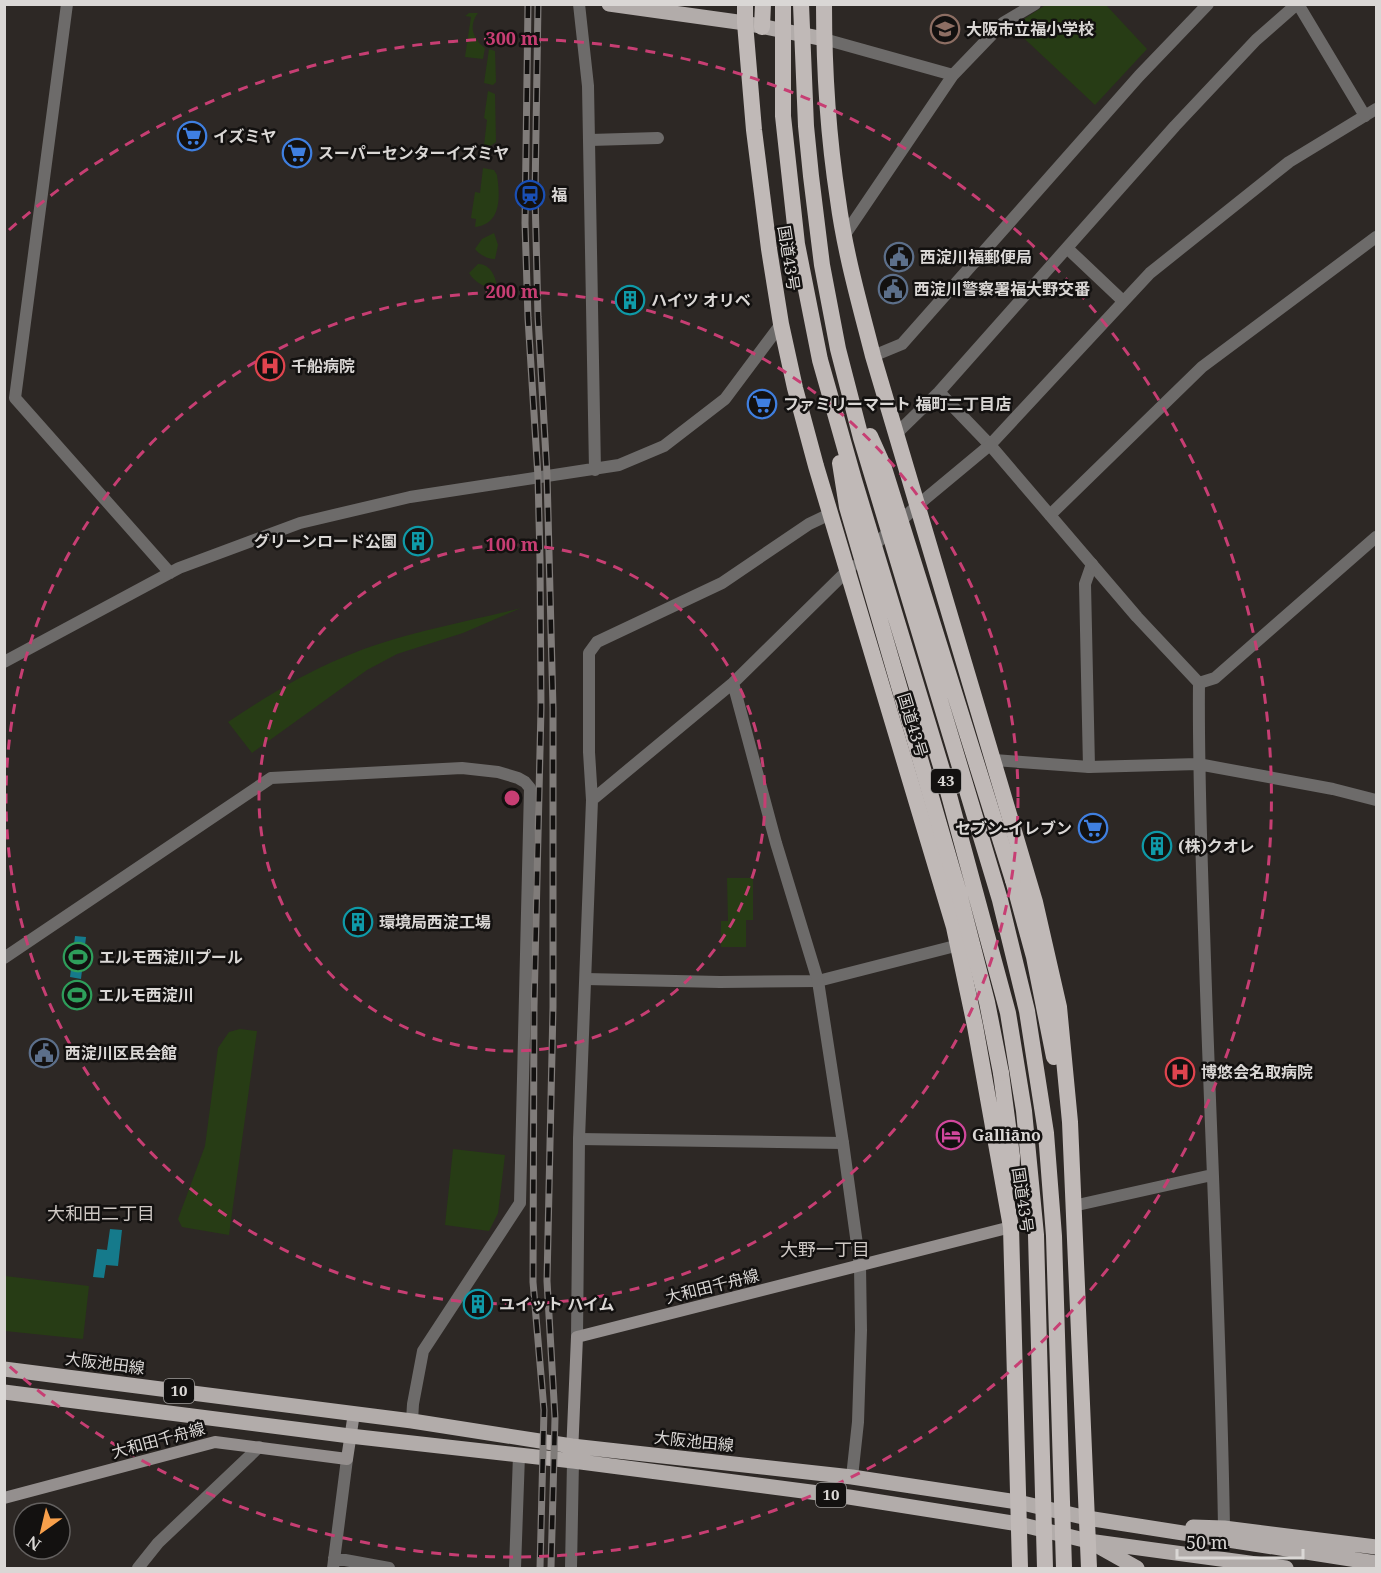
<svg xmlns="http://www.w3.org/2000/svg" width="1381" height="1573" font-family="'Noto Serif','Noto Sans JP',serif">
<style>
.green{fill:#273c15}
.water{fill:#157a8b}
.lines{fill:none;stroke-linecap:round;stroke-linejoin:round}
.minor{stroke:#6d6b6a;stroke-width:12}
.tertiary{stroke:#6d6b6a;stroke-width:12}
.secondary{stroke:#948f8e;stroke-width:12}
.primary{stroke:#b2acaa;stroke-width:15}
.trunk{stroke:#c0b9b7;stroke-width:16}
.rail-casing{stroke:#807c7a;stroke-width:7}
.rail{stroke:#131110;stroke-width:4.5;stroke-dasharray:14;stroke-linecap:butt}
.trunk-bridge{stroke:#c0b9b7;stroke-width:16}
.ring{fill:none;stroke:#c73e73;stroke-width:3;stroke-dasharray:10 8}
.labels{text-anchor:middle;stroke-width:5;stroke-linejoin:round;paint-order:stroke}
.shield{fill:#131110;stroke:#9e9c9a;stroke-width:1.5}
.shield-label{font-size:15px;font-weight:bold;fill:#dad7d5}
.poi-label{font-size:16px;font-weight:bold;fill:#dad7d5;stroke:#131110;text-anchor:start}
.street-label{font-size:16px;fill:#dad7d5;stroke:#131110}
.neighbourhood-label{font-size:18px;fill:#cdc7c3;stroke:#131110}
.centre{fill:#c73e73;stroke:#131110;stroke-width:3}
.ring-label{font-size:18px;text-anchor:middle;font-weight:bold;fill:#c73e73;stroke:#131110;stroke-width:5;stroke-linejoin:round;paint-order:stroke}
</style>
<rect width="100%" height="100%" fill="#2d2825"/>
<path class="green" d="M 1047,4 L 1106,5 L 1147,49 L 1095,105 L 1012,27 Z
M 469,13 L 478,13 C 468,26 473,39 485,48 L 483,59 L 465,57 L 471,17 L 465,16 Z
M 489,49 L 495,51 L 496,82 L 493,85 L 484,83 Z
M 488,91 L 495,94 L 496,142 L 489,147 L 484,145 L 487,120 L 484,118 Z
M 483,168 L 494,170 L 497,175 C 500,196 502,224 475,227 L 476,219 L 471,218 L 475,192 L 480,193 Z
M 494,233 L 498,245 L 495,259 C 487,259 480,255 475,249 L 482,239 Z
M 478,264 C 490,263 497,278 497,289 C 486,288 475,283 469,273 Z
M 521,608 L 463,633 L 397,654 L 367,670 L 252,753 L 228,722 C 266,697 302,674 344,657 C 400,633 463,623 521,608 Z
M 727,878 L 753,878 L 753,920 L 746,920 L 746,947 L 721,947 L 721,921 L 728,921 Z
M 240,1029 L 257,1031 L 229,1235 L 182,1227 L 178,1219 L 205,1146 L 218,1048 L 229,1032 Z
M 453,1149 L 505,1155 L 498,1213 L 489,1231 L 445,1225 Z
M 5,1276 L 89,1286 L 83,1339 L 5,1331 Z"/>
<path class="water" d="M 75,936 L 86,937 L 81,979 L 70,977 Z
M 110,1229 L 122,1230 L 118,1266 L 106,1265 L 104,1278 L 93,1277 L 97,1249 L 107,1250 Z"/>
<g class="lines">
<path class="minor" d="M 1298,4 L 1365,116
M 824,39 L 953,75
M 590,140 L 658,138
M 844,236 L 953,75 L 1003,23 L 1035,4
M 1067,248 L 1123,301
M 873,356 L 902,344 L 1139,76 L 1208,4
M 939,392 L 990,445 L 1150,273 L 1289,162 L 1376,109
M 897,433 L 939,392 L 1175,126 L 1256,40 L 1297,4
M 1050,515 L 1202,367 L 1376,237
M 1199,683 L 1215,678 L 1376,537
M 1089,767 L 1085,584 L 1092,564
M 4,958 L 271,778 L 462,768 L 498,772 L 518,778 L 525,782 L 530,788 L 520,1203 L 423,1351 L 413,1404 L 412,1421
M 586,979 L 720,982 L 818,981 L 959,945
M 579,1139 L 843,1143
M 334,1558 L 389,1568
M 138,1568 L 158,1543 L 259,1447
M 333,1568 L 347,1459
M 515,1568 L 519,1455
M 571,1568 L 573,1461"/>
<path class="tertiary" d="M 67,4 L 15,398 L 170,573
M 579,4 L 588,86 L 595,470
M 869,550 L 919,504 L 990,445 L 1137,617 L 1199,683 C 1198,775 1202,867 1205,960 C 1211,1149 1221,1338 1224,1528
M 4,662 L 179,568 L 300,523 L 410,497 L 619,465 L 664,446 L 725,399 L 781,324
M 733,683 L 776,843 L 818,981 L 843,1143 L 860,1266 L 861,1330 L 858,1422 L 852,1477
M 994,760 L 1089,767 L 1198,764 L 1333,789 L 1376,800
M 592,800 L 733,683 L 852,566
M 1073,1206 L 1212,1175
M 577,1337 L 579,1139 L 592,800 L 589,752 L 589,653 L 597,642 L 722,583 L 809,524 L 830,514"/>
<path class="secondary" d="M 572,1454 L 577,1337 L 1011,1227
M 4,1498 L 215,1442 L 347,1459 L 354,1413"/>
<path class="primary" d="M 609,4 L 745,23 L 824,39
M 4,1369 L 412,1421 L 572,1446 L 852,1477 L 1018,1502 L 1087,1518 L 1376,1563
M 4,1392 L 350,1436 L 573,1461 L 849,1497 L 1019,1524 L 1088,1541 L 1286,1568
M 1193,1527 L 1224,1528 L 1376,1547
M 1096,1545 L 1137,1568"/>
<path class="trunk" d="M 745,4 L 745,23 L 754,130 L 769,249 L 781,324 L 795,388 L 816,466 L 954,927 L 975,1026 L 1011,1227 L 1020,1568
M 824,4 C 824,70 828,135 838,200 C 845,253 860,305 873,356 L 1035,902 L 1059,1007 L 1070,1122 L 1089,1568
M 762,27 L 763,4
M 1013,880 L 1034,957 L 1054,1057
M 1001,1073 L 1012,1156 L 1011,1188"/>
<g class="rail-casing">
<path id="rail" d="M 528,4 L 525,223 L 528,318 L 538,477 L 540,559 L 541,708 L 534,1007 L 533,1282 L 544,1410 L 540,1568
M 538,4 L 535,195 L 538,317 L 547,475 L 553,708 L 553,1007 L 547,1281 L 555,1418 L 551,1568"/>
</g>
<use href="#rail" class="rail"/>
<path class="trunk-bridge" d="M 783,4 L 783,116 L 797,244 L 820,360 L 854,480 L 943,773 L 1008,1013 L 1024,1111 L 1036,1235 L 1045,1568
M 801,4 L 806,126 L 811,176 L 822,265 L 838,349 L 861,438 L 1000,900 L 1027,1011 L 1046,1133 L 1054,1236 L 1064,1568
M 870,436 L 883,465 L 1013,880
M 840,463 L 847,507 L 959,893 L 987,1002 L 1001,1073"/>
</g>
<g class="ring">
<circle cx="512" cy="798" r="253"/>
<circle cx="512" cy="798" r="506"/>
<path d="M9 230A759 759 0 1 1 9 1366"/>
</g>
<defs>
<g id="school-ring" transform="scale(1.5)"><circle r="9.5" fill="#131110" stroke="#8d6e63" stroke-width="1.5"/><path d="M0-5L7-2L0 1L-7-2ZM-4 1L0 2.5L4 1V4Q0 6-4 4Z" fill="#8d6e63"/></g>
<g id="supermarket-ring" transform="scale(1.5)"><circle r="9.5" fill="#131110" stroke="#3f7fe0" stroke-width="1.5"/><path d="M-6-5.5h2.5l.6 2H6L4.5 2H-2.5L-4.4-4H-6ZM-1.5 3.2a1.3 1.3 0 1 0 .1 0ZM3 3.2a1.3 1.3 0 1 0 .1 0Z" fill="#3f7fe0"/></g>
<g id="station-ring" transform="scale(1.5)"><circle r="9.5" fill="#131110" stroke="#1a4fb4" stroke-width="1.5"/><path d="M-3-6H3Q5-6 5-4V2Q5 4 3 4L4.5 6H3L1.5 4h-3L-3 6H-4.5L-3 4Q-5 4-5 2V-4Q-5-6-3-6ZM-3.5-4v3h7v-3ZM-3.5 1v1.5H-2V1ZM2 1v1.5H3.5V1Z" fill="#1a4fb4"/></g>
<g id="civic-ring" transform="scale(1.5)"><circle r="9.5" fill="#131110" stroke="#5c6f8a" stroke-width="1.5"/><path d="M-.6-6.5H3V-4.5H.6V-3L4-1V1h2V6H-6V1h2V-1L-.6-3ZM-1.2 2.5V6h2.4V2.5Z" fill="#5c6f8a"/></g>
<g id="building-ring" transform="scale(1.5)"><circle r="9.5" fill="#131110" stroke="#0f9aa8" stroke-width="1.5"/><path d="M-4-6H4V6H1V3H-1V6H-4ZM-2.5-4.3h1.7v1.8h-1.7ZM.8-4.3h1.7v1.8H.8ZM-2.5-1h1.7V.8h-1.7ZM.8-1h1.7V.8H.8Z" fill="#0f9aa8"/></g>
<g id="hospital-ring" transform="scale(1.5)"><circle r="9.5" fill="#131110" stroke="#e0444e" stroke-width="1.5"/><path d="M-5-5h3v3.5h4V-5h3V5h-3V1.5h-4V5h-3Z" fill="#e0444e"/></g>
<g id="stadium-ring" transform="scale(1.5)"><circle r="9.5" fill="#131110" stroke="#2e9e5b" stroke-width="1.5"/><path d="M0-5a6.5 5 0 1 0 0 10a6.5 5 0 1 0 0-10ZM-3.5-1.8h7v3.6h-7Z" fill="#2e9e5b"/></g>
<g id="hotel-ring" transform="scale(1.5)"><circle r="9.5" fill="#131110" stroke="#d1479c" stroke-width="1.5"/><path d="M-6-4.5h1.5V1H6V5H4.5V3h-9V5H-6ZM-4 0a1.8 1.8 0 1 1 3.6 0ZM.5 0V-2.5h3Q6-2.5 6 0Z" fill="#d1479c"/></g>
</defs>
<g fill-rule="evenodd">
<use href="#school-ring" x="945" y="29"/>
<use href="#supermarket-ring" x="192" y="136"/>
<use href="#supermarket-ring" x="297" y="153"/>
<use href="#station-ring" x="530" y="195"/>
<use href="#civic-ring" x="899" y="257"/>
<use href="#civic-ring" x="893" y="289"/>
<use href="#building-ring" x="630" y="300"/>
<use href="#hospital-ring" x="270" y="366"/>
<use href="#supermarket-ring" x="762" y="404"/>
<use href="#building-ring" x="418" y="541"/>
<use href="#supermarket-ring" x="1093" y="828"/>
<use href="#building-ring" x="1157" y="846"/>
<use href="#building-ring" x="358" y="922"/>
<use href="#stadium-ring" x="78" y="957"/>
<use href="#stadium-ring" x="77" y="995"/>
<use href="#civic-ring" x="44" y="1053"/>
<use href="#hospital-ring" x="1180" y="1072"/>
<use href="#hotel-ring" x="951" y="1135"/>
<use href="#building-ring" x="478" y="1304"/>
</g>
<g class="labels">
<g class="shield">
<rect x="931" y="769" width="30" height="24" rx="4.5"/>
<rect x="164" y="1379" width="30" height="24" rx="4.5"/>
<rect x="816" y="1483" width="30" height="24" rx="4.5"/>
</g>
<g class="shield-label">
<text x="946" y="786">43</text>
<text x="179" y="1396">10</text>
<text x="831" y="1500">10</text>
</g>
<g class="poi-label">
<text x="966" y="35">大阪市立福小学校</text>
<text x="213" y="142">イズミヤ</text>
<text x="318" y="159">スーパーセンターイズミヤ</text>
<text x="551" y="201">福</text>
<text x="920" y="263">西淀川福郵便局</text>
<text x="914" y="295">西淀川警察署福大野交番</text>
<text x="651" y="306">ハイツ オリベ</text>
<text x="291" y="372">千船病院</text>
<text x="783" y="410">ファミリーマート 福町二丁目店</text>
<text x="397" y="547" text-anchor="end">グリーンロード公園</text>
<text x="1072" y="834" text-anchor="end">セブン-イレブン</text>
<text x="1178" y="852">(株)クオレ</text>
<text x="379" y="928">環境局西淀工場</text>
<text x="99" y="963">エルモ西淀川プール</text>
<text x="98" y="1001">エルモ西淀川</text>
<text x="65" y="1059">西淀川区民会館</text>
<text x="1201" y="1078">博悠会名取病院</text>
<text x="972" y="1141">Galliāno</text>
<text x="499" y="1310">ユイット ハイム</text>
</g>
<g class="street-label">
<text transform="translate(789 258) rotate(81)" y="6">国道43号</text>
<text transform="translate(913 725) rotate(73)" y="6">国道43号</text>
<text transform="translate(1023 1200) rotate(82)" y="6">国道43号</text>
<text transform="translate(712 1286) rotate(-14)" y="6">大和田千舟線</text>
<text transform="translate(105 1363) rotate(7)" y="6">大阪池田線</text>
<text transform="translate(158 1440) rotate(-15)" y="6">大和田千舟線</text>
<text transform="translate(694 1441) rotate(6)" y="6">大阪池田線</text>
</g>
<g class="neighbourhood-label">
<text x="101" y="1220">大和田二丁目</text>
<text x="825" y="1256">大野一丁目</text>
</g>
</g>
<circle cx="512" cy="798" r="9" class="centre"/>
<g class="ring-label">
<text x="512" y="45">300 m</text>
<text x="512" y="298">200 m</text>
<text x="512" y="551">100 m</text>
</g>
<rect width="1381" height="1573" fill="none" stroke="#dad7d5" stroke-width="12"/>
<g transform="translate(42 1531) rotate(214)"><circle r="28" fill="#131110" stroke="#63605f" stroke-width="1.5"/>
<path d="M0-4.5L10 22L0 15L-10 22Z" fill="#f8a04b"/>
<text y="-9" font-size="16" font-weight="bold" text-anchor="middle" fill="#dad7d5">N</text>
</g>
<path d="M1177 1549v9h126v-9" fill="none" stroke="#dad7d5" stroke-width="3"/>
<text x="1186" y="1549" font-size="18" fill="#dad7d5" stroke="#131110" stroke-width="4.5" paint-order="stroke">50 m</text>
</svg>
